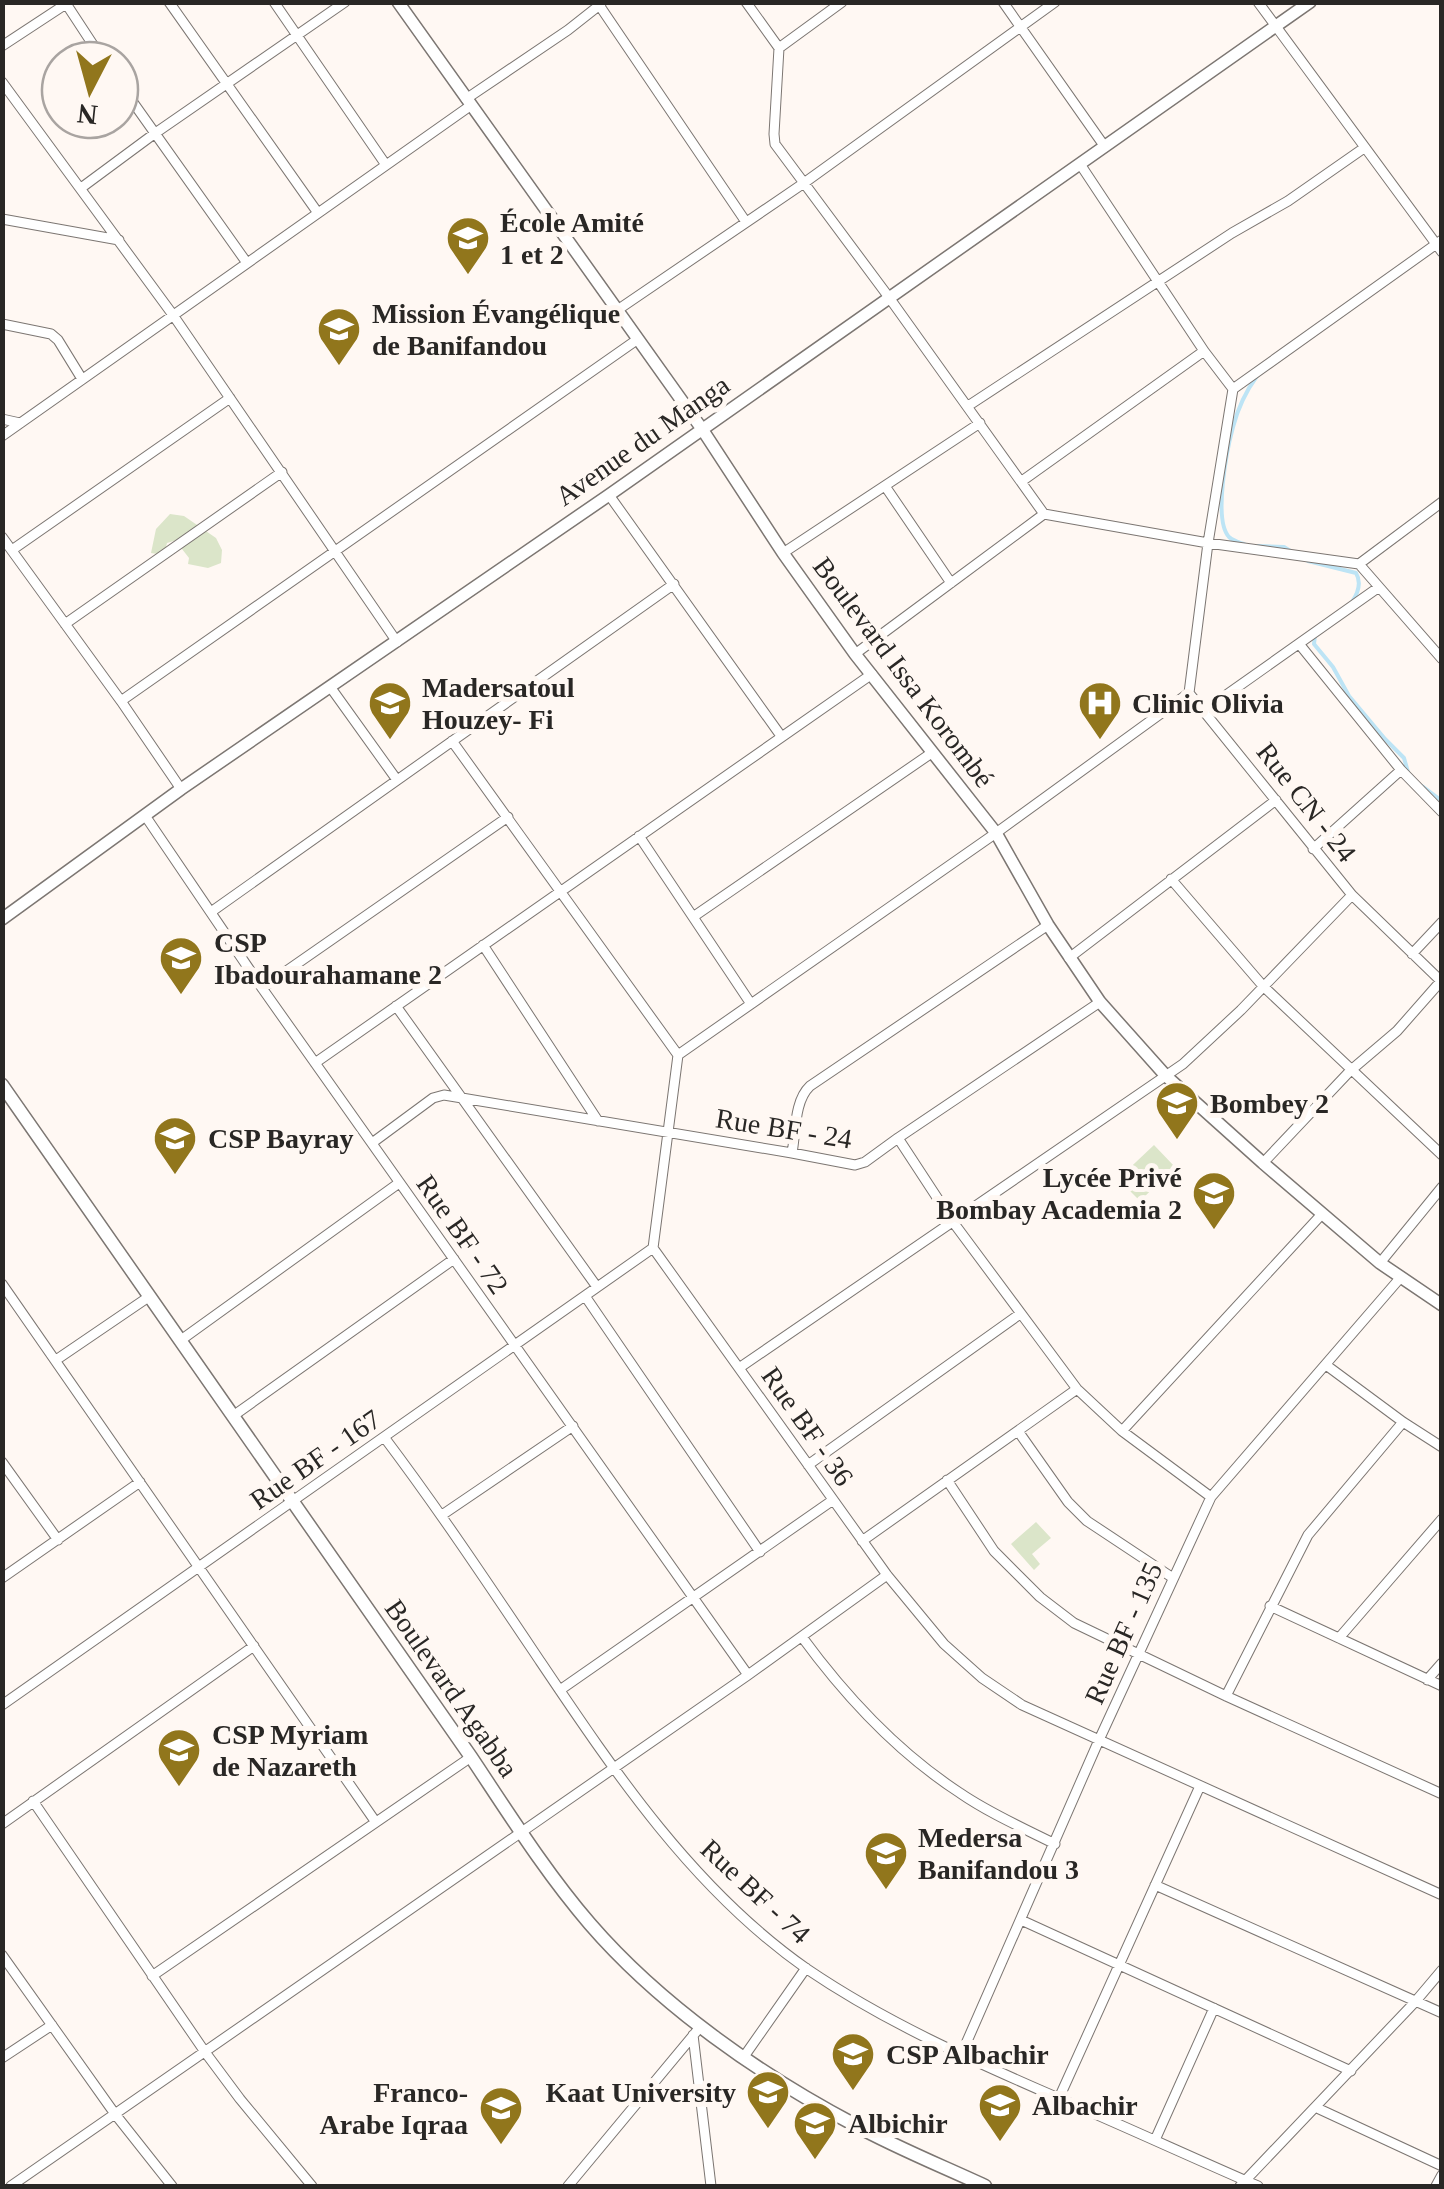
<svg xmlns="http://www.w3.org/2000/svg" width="1444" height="2189" font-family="'Times New Roman',serif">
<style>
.green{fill:#dbe5c9}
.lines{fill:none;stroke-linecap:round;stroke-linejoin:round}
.stream{stroke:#bde4f5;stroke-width:4}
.minor-casing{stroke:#7c7672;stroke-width:11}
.tertiary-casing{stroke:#7c7672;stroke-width:14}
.secondary-casing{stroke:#7c7672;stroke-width:15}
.minor{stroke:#fff;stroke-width:9}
.tertiary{stroke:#fff;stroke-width:11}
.secondary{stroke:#fff;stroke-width:12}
.labels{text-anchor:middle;stroke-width:10;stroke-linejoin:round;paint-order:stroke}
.poi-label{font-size:28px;font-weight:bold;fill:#292725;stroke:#fff8f3;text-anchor:start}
.street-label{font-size:28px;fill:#292725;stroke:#fff8f3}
</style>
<rect width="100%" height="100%" fill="#fff8f3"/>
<path class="green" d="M 170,514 L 184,516 L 216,538 L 222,550 L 221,563 L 208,568 L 188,564 L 189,558 L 182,549 L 180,539 L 167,543 L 164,555 L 151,553 L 156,529 Z
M 1154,1145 L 1175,1167 L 1140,1201 L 1118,1179 Z
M 1036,1522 L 1051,1538 L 1032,1554 L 1040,1564 L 1034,1570 L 1011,1544 Z"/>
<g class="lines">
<path class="stream" d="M 1244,544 C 1238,542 1233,541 1229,537 C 1213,520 1227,449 1233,427 C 1238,408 1246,391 1257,376
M 1258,546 L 1284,547 L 1292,552
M 1308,561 L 1356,573 C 1362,583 1358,593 1352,602
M 1315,635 L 1314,644 L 1333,667 L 1349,696 L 1385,739 L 1404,758 L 1408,772
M 1422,786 L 1442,801"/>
<g class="minor-casing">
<path id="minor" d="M 65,2 L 103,60
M 169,2 L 318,213
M 274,2 L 386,165
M 597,2 L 746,222
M 746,2 L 779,48
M 842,2 L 779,48 L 774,134 L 775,144 L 888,296 L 1044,514
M 1003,2 L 1105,147
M 1258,2 L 1442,252
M 2,46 L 69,2
M 2,82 L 173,315 L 397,642
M 120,84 L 247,263
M 466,99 L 568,30 L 601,4
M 1080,164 L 1204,351 L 1233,389
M 81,188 L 154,134 L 345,2
M 2,219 L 119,240
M 616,311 L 804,183 L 1055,2
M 2,324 L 51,334 L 58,340 L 82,379
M 1233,389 L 1208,543 L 1189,693 L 1352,895 L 1442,982
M 1233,389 L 1442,240
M 968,406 L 1232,233 L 1288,201 L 1364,148
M 2,419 L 20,423
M 2,436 L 470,106
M 1022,481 L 1204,351
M 885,486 L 951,583
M 609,495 L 781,736
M 1044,514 L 1208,543 L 1359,564
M 2,537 L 121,701 L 181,789
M 12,550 L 230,398
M 783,553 L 980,423
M 1359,564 L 1442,659
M 1359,564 L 1442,502
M 65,624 L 282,472
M 1300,645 L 1401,770 L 1442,812
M 855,654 L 1044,514
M 331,688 L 397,780
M 121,701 L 638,339
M 1205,710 L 1379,587
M 452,741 L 678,1055 L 653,1248 L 887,1575 L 944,1644 L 982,1678 L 1022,1705 L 1442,1895
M 146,817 L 262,988 L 748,1675
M 639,836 L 751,1004
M 1313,849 L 1401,770
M 1171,879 L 1263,986 L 1442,1155
M 211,912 L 674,584
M 693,917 L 933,752
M 483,945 L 598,1121
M 1412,954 L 1442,922
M 1069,958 L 1276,800
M 262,988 L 508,817
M 396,1006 L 597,1287
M 678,1055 L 996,833 L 1189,693
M 315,1063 L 872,674
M 898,1138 L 1100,1002
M 372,1143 L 433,1098 L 444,1095 L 792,1153 L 855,1165 L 865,1162 L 898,1138 L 953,1222 L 1077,1389 L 1122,1431 L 1211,1497
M 792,1153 C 796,1132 794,1101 810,1086 L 1048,925
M 1263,1163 L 1350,1071 L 1397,1031 L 1441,981
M 1380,1263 L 1442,1187
M 2,1284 L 375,1821
M 585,1296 L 760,1552
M 181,1340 L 399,1183
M 56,1360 L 150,1296
M 1326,1365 L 1403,1422 L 1442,1447
M 739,1368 L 1183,1064 L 1241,1010 L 1352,895
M 233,1416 L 454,1259
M 1018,1431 L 1068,1502 L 1087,1521 L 1173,1578
M 1122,1431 L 1322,1214
M 384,1437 C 439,1510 489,1585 540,1661 C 616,1774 694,1890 807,1969 C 885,2022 971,2060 1056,2097 C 1124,2126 1191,2157 1258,2186
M 2,1462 L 58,1540
M 808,1465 L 1020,1314
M 947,1480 L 994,1551 L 1040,1597 L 1074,1623 L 1226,1696 L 1442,1794
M 442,1515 L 573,1426
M 862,1541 L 1077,1389
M 2,1578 L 140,1482
M 1270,1606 L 1442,1686
M 802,1637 C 846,1697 897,1752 960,1793 C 989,1813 1023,1828 1055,1844
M 1339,1638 L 1442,1519
M 1427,1680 L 1442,1663
M 560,1690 L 833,1500
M 1226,1696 L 1308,1535 L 1403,1422
M 2,1705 L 653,1248
M 33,1801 L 205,2052 L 240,2099 L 312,2186
M 2,1824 L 254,1646
M 1155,1885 L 1442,2013
M 1021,1920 L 1351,2071
M 2,1955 L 115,2114 L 172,2186
M 152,1976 L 471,1757
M 693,2035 L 711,2186
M 961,2055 L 1099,1740 L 1211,1497 L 1401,1277
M 2,2058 L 52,2025
M 743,2058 L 806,1968
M 1059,2098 L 1200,1786
M 1317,2108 L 1442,2166
M 1155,2140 L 1214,2008
M 11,2186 L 748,1675 L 887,1575
M 568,2186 L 701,2026
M 1240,2186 L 1415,2002 L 1442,1970
M 1436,2186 L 1442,2175"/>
</g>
<g class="tertiary-casing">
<path id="tertiary" d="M 398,2 L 702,429 L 783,553 L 855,654 L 996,833 L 1048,925 L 1100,1002 L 1166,1076 L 1263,1163 L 1380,1263 L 1442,1305
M 2,919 L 181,789 L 609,495 L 1310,2"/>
</g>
<g class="secondary-casing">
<path id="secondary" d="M 2,1085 L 471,1757 C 509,1814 546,1873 590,1924 C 660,2005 760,2075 855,2125 C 897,2148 942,2166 985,2186"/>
</g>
<use href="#minor" class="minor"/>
<use href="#tertiary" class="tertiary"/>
<use href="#secondary" class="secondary"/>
</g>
<defs>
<g id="school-pin" transform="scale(2.25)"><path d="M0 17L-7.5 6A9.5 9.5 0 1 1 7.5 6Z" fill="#91761c" stroke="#fff8f3"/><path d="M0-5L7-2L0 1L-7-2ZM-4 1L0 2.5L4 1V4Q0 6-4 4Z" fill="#fff"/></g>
<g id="hospital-pin" transform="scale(2.25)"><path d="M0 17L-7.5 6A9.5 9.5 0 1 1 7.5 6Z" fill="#91761c" stroke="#fff8f3"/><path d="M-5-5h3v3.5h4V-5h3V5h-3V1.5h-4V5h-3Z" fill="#fff"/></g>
<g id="university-pin" transform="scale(2.25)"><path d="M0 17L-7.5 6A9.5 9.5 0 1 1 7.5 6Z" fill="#91761c" stroke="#fff8f3"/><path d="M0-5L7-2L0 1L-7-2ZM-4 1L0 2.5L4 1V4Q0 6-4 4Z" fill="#fff"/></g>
</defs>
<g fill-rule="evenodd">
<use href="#school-pin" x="468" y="238"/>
<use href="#school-pin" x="339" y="329"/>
<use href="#school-pin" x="390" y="703"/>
<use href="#hospital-pin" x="1100" y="703"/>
<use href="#school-pin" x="181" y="958"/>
<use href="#school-pin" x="1177" y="1103"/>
<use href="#school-pin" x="175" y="1138"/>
<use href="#school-pin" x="1214" y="1193"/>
<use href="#school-pin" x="179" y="1750"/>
<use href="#school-pin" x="886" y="1853"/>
<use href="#school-pin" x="853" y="2054"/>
<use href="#university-pin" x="768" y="2092"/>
<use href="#university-pin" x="1000" y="2105"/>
<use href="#school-pin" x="501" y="2108"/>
<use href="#school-pin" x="815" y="2123"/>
</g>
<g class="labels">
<g class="poi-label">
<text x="500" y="232">École Amité<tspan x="500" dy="32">1 et 2</tspan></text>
<text x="372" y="323">Mission Évangélique<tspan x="372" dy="32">de Banifandou</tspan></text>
<text x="422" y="697">Madersatoul<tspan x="422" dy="32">Houzey- Fi</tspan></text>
<text x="1132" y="713">Clinic Olivia</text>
<text x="214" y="952">CSP<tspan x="214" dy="32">Ibadourahamane 2</tspan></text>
<text x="1210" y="1113">Bombey 2</text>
<text x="208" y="1148">CSP Bayray</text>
<text x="1182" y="1187" text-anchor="end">Lycée Privé<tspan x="1182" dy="32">Bombay Academia 2</tspan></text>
<text x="212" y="1744">CSP Myriam<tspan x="212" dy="32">de Nazareth</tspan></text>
<text x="918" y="1847">Medersa<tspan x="918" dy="32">Banifandou 3</tspan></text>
<text x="886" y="2064">CSP Albachir</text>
<text x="468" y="2102" text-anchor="end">Franco-<tspan x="468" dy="32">Arabe Iqraa</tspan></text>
<text x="736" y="2102" text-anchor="end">Kaat University</text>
<text x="1032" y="2115">Albachir</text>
<text x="848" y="2133">Albichir</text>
</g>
<g class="street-label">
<text transform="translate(642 440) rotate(-35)" y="10">Avenue du Manga</text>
<text transform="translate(904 672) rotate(53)" y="10">Boulevard Issa Korombé</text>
<text transform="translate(1307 802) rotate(52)" y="10">Rue CN - 24</text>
<text transform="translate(784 1128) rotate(9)" y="10">Rue BF - 24</text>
<text transform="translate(463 1234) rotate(55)" y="10">Rue BF - 72</text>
<text transform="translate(808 1426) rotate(55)" y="10">Rue BF - 36</text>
<text transform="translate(315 1459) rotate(-35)" y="10">Rue BF - 167</text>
<text transform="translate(1123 1633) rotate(-66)" y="10">Rue BF - 135</text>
<text transform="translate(452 1688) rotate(55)" y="10">Boulevard Agabba</text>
<text transform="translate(756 1891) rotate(43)" y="10">Rue BF - 74</text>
</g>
</g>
<rect width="1444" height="2189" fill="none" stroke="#292725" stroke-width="10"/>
<g transform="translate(90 90) rotate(186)"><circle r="48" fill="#fff8f3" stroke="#a9a4a1" stroke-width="2.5"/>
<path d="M0-8L18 38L0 25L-18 38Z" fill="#91761c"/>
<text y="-15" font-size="28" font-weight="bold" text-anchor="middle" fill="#292725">N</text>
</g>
</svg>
